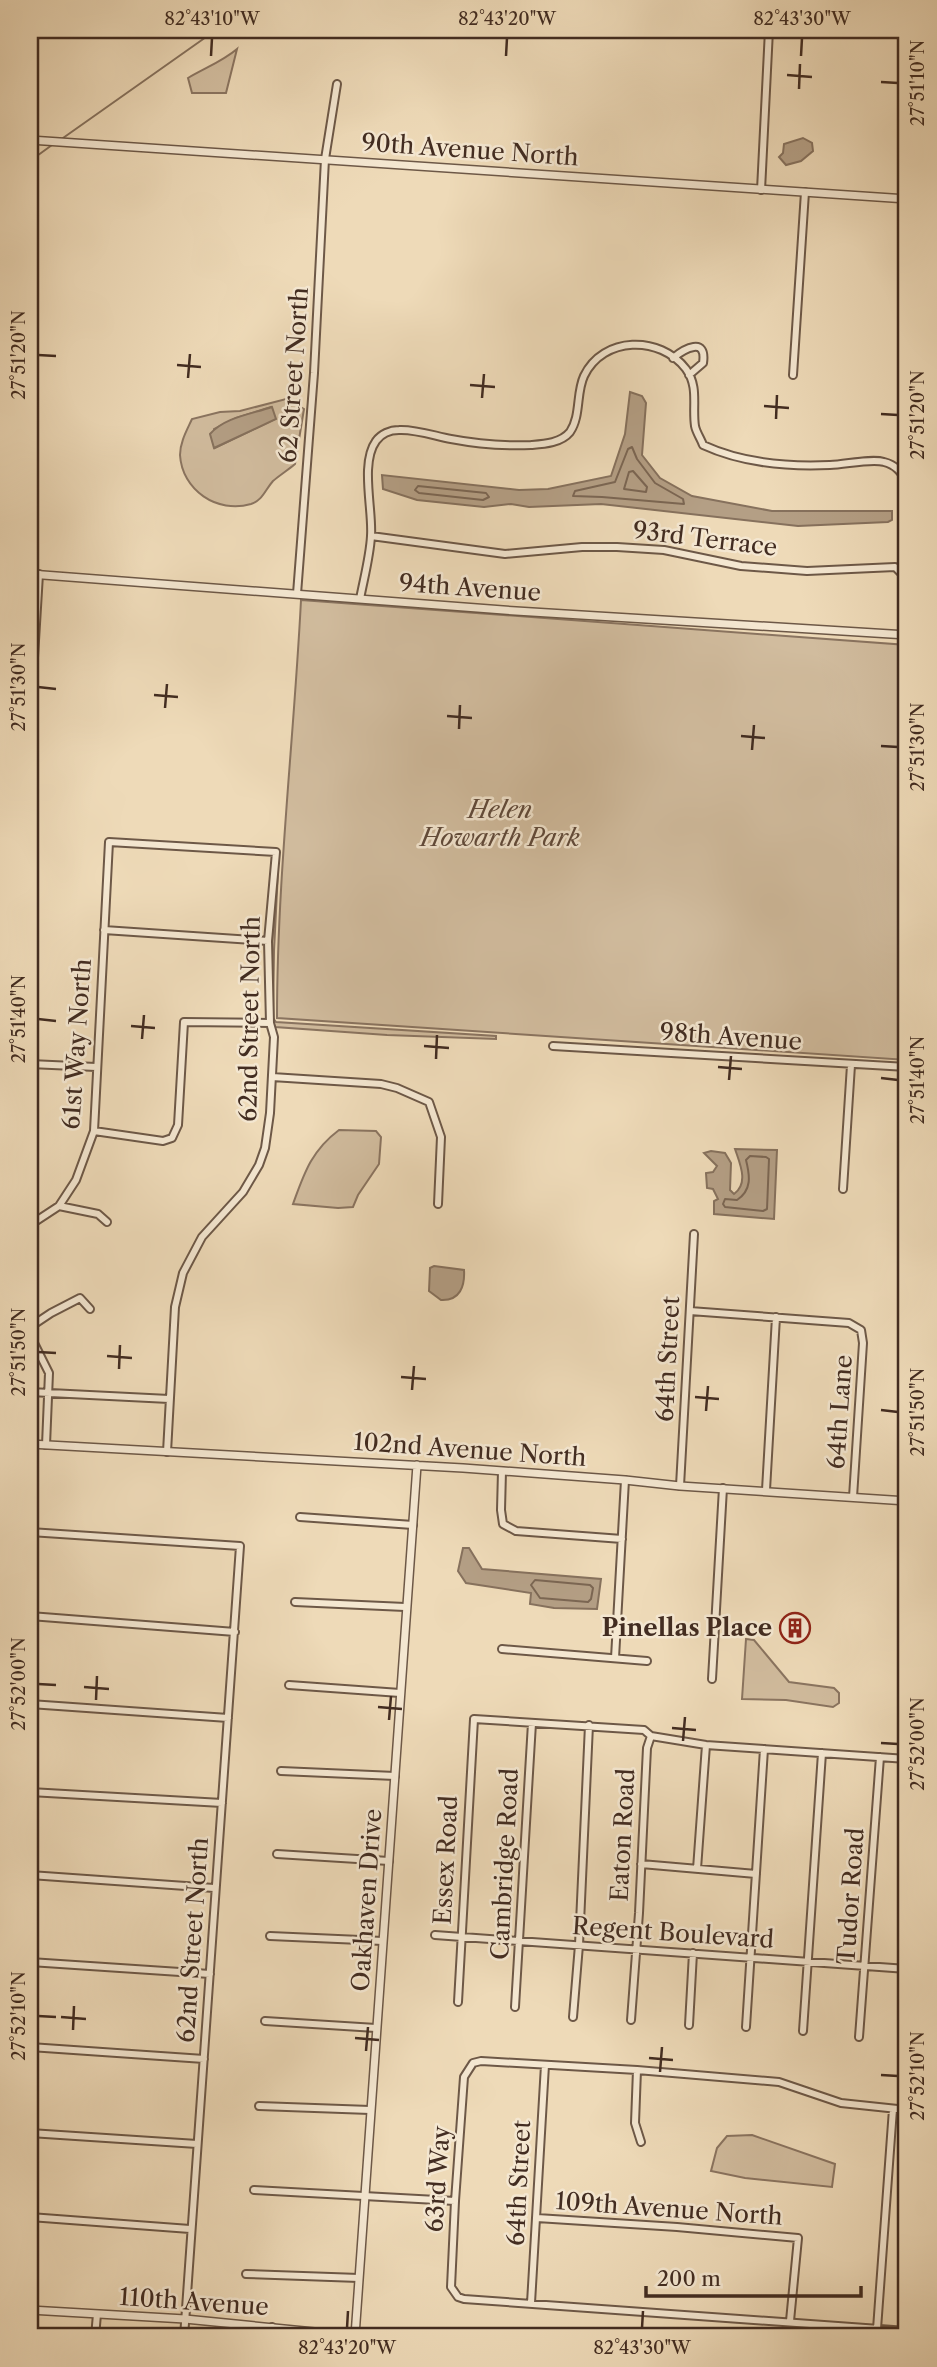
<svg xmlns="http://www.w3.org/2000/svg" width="937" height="2367" font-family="'Libre Caslon Text',serif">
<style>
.green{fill:#d1bc9e;stroke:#8a7460;stroke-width:2;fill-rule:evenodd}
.water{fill:#b49f85;stroke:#86715d;stroke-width:2}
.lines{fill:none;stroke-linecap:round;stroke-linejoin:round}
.shore{stroke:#7b6653;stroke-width:2}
.stream{stroke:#86715d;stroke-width:2}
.minor-casing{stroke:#6d5847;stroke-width:10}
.tertiary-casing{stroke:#6d5847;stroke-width:10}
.minor{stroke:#f4e7d1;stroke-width:6}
.tertiary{stroke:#f4e7d1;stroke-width:7}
.ticks{fill:none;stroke:#422c21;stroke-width:2.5}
.labels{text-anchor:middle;stroke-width:5;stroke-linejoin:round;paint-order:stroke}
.street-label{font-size:24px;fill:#422c21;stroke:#f4e7d1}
.park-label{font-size:24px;font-style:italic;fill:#5f493a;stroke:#f4e7d1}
.poi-label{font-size:24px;font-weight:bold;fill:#422c21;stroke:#f4e7d1;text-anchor:end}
.neatline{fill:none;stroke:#422c21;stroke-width:2.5}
.ticks-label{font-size:18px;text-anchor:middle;fill:#422c21}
</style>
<rect width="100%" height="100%" fill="#eedab8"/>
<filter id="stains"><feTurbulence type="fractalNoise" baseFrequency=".00286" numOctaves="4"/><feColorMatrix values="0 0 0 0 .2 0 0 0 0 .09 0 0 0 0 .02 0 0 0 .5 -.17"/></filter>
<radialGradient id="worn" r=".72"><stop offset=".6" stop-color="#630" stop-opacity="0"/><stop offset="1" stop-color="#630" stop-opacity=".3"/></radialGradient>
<path class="green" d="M 237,49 L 226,93 L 192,93 L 188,78 C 205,68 223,61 237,49 Z
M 286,399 L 304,409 L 295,464 C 288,470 280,475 273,481 C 265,490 263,500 251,504 C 217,514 182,490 180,455 C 180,442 187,430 192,419 L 220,412 L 240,411 ZM 271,407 L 275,419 L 215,448 L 214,429 L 236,418 Z
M 301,600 L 907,645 L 907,1060 L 277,1018 C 277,878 294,739 301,600 Z
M 278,871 L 274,951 L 273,1018 L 276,1022 L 496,1036 L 496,1039 L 387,1035 L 275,1027 L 273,1022 L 272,941 Z
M 339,1130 L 376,1131 L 381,1137 L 379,1164 L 358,1195 L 353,1207 L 338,1208 L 293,1204 C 304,1174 311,1151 339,1130 Z
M 746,1639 L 754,1640 L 789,1682 L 834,1688 L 839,1693 L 839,1703 L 833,1707 L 786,1700 L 742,1699 Z
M 752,2135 L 835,2164 L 832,2187 L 745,2178 L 711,2171 L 717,2148 L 727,2136 Z"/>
<path class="water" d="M 803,138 L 812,143 L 813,151 L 801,161 L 786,165 L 779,157 L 783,153 L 784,144 Z
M 630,392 L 642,396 L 646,403 L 642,455 L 660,478 L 692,496 L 772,511 L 892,511 L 892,520 L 888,522 L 798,526 L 601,504 L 529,507 L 511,504 L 484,507 L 417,500 L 383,489 L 382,475 L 519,490 L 548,489 L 611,476 L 625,434 Z
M 272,407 L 276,419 L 214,448 L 210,434 C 225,417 252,414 272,407 Z
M 735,1149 L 777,1150 L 774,1219 L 714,1214 L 714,1201 L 718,1199 L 713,1189 L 707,1188 L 706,1173 L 713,1172 L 717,1166 L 704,1153 L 711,1151 L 725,1153 L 731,1163 L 730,1190 L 734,1194 C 749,1183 740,1164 735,1149 Z
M 434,1266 L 464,1270 C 465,1286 460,1301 441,1300 L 429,1291 L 430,1268 Z
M 463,1548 L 469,1548 L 482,1569 L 601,1579 L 597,1609 L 554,1608 L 530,1604 L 531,1593 L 466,1583 L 458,1571 Z"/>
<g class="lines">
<path class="shore" d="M 632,447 L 637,459 L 655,483 L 683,499 L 684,504 L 602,497 L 573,496 L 575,491 L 615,482 L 628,449 Z
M 633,471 L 647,487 L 646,492 L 624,489 L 629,472 Z
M 418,486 L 486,493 L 489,497 L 483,500 L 419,493 L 415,490 Z
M 750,1156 L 766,1157 L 769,1159 L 767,1209 L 763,1211 L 725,1207 L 723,1204 L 725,1199 L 737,1200 C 752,1190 750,1176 746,1160 Z
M 535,1580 L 590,1585 L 593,1588 L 591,1599 L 588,1602 L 540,1598 L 531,1585 Z"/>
<path class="stream" d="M 63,138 L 216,30
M 30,161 L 52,145"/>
<g class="minor-casing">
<path id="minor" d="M 761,190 L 769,30
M 673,358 C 684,349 707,336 703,363 L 689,375
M 793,375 L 805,192
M 371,536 L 505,554 L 582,547 L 617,547 L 664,550 L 741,566 L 807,571 L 895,567 L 905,577
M 297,594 L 314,373 L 325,159 L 337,84
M 360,599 C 364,578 370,556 371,536 C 373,510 360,463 376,441 C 381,434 390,430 399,430 C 415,429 435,436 451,439 C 477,444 505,446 531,445 C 544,444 561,443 570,432 C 581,416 576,393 584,376 C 603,336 660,335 686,369 C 699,387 692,406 695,426 C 696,432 701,439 703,445 C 742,463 787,467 830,465 C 844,465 871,458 884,462 C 896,465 901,472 907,482
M 903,635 L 907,545
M 30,724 L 39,574
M 104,930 L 268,941
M 553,1046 L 907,1067
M 30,1064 L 96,1067
M 272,1077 L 381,1084 L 397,1088 L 429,1102 L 441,1137 L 438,1204
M 94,1131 L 163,1141 L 172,1138 L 178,1125 L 184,1022 L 270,1023
M 843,1189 L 851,1065
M 59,1206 L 98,1214 L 107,1222
M 30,1225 L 59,1206 L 76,1180 L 94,1131 L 109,842 L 276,852 L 268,941 L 270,1023 L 274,1037 L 270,1113 L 265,1148 L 259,1165 L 243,1192 L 202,1237 L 183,1273 L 175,1307 L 167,1452
M 690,1311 L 849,1323 L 861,1330 L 863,1343 L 853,1497
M 30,1327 L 51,1313 L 80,1298 L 90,1309
M 30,1335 L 49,1373 L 46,1445
M 30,1392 L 169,1399
M 502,1471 L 501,1510 L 503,1524 L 516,1531 L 622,1539
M 680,1486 L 694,1234
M 766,1490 L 776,1317
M 300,1517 L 413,1525
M 30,1532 L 240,1546 L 184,2337
M 295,1602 L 405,1607
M 30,1616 L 235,1632
M 502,1649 L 647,1661
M 615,1658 L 625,1480
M 712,1679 L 723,1488
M 289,1685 L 400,1693
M 30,1704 L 228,1718
M 281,1771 L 395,1776
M 30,1792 L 222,1803
M 277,1854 L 389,1861
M 641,1864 L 756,1874
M 697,1869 L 706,1745
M 30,1875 L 214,1888
M 435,1935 L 907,1969
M 270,1936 L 383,1941
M 30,1962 L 210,1974
M 458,2002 L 474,1719 L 644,1730 L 651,1736 L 706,1745 L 907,1759
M 515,2007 L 532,1723
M 573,2017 L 579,1945 L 589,1725
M 631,2020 L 639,1913 L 647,1748 L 651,1736
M 265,2021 L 376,2028
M 689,2025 L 693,1953
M 746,2027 L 764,1749
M 803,2031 L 822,1753
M 859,2037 L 880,1757
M 30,2047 L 204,2059
M 637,2070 L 635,2123 L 641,2142
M 259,2106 L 370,2110
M 907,2110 L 841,2103 L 779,2082 L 637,2070 L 481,2061 L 473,2063 L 464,2077 L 455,2201 L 451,2287 L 458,2297 L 464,2299 L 907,2331
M 30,2133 L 197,2144
M 254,2190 L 455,2201
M 30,2217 L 190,2229
M 537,2218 L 677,2227 L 798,2238 L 790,2321
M 246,2274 L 359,2278
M 531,2303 L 545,2065
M 877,2329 L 893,2109
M 95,2337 L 97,2314
M 271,2337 L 272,2327"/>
</g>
<g class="tertiary-casing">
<path id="tertiary" d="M 30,140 L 907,199
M 30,574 L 516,611 L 907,635
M 30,1444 L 463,1468 L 625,1480 L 680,1486 L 907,1501
M 30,2310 L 185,2319 L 355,2336 L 417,1465"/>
</g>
<use href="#minor" class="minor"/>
<use href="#tertiary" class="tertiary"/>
</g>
<path class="ticks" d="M 211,56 L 212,38M 506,56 L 507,38M 801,56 L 802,38M 787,75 L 812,77M 881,82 L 898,83M 799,89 L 800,64M 38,355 L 56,356M 177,365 L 201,367M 188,378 L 190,354M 470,385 L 495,387M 482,398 L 484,374M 764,406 L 789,408M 881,414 L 898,415M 776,419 L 777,395M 38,687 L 56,689M 154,695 L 178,697M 165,708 L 167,684M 447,716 L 472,718M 459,729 L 460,705M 741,736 L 765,738M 881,746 L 898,747M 752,750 L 754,725M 38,1019 L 56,1021M 131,1026 L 155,1028M 142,1039 L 144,1015M 424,1046 L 449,1048M 436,1059 L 437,1035M 718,1067 L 742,1069M 881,1078 L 898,1080M 729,1080 L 731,1056M 38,1352 L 56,1353M 107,1356 L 132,1358M 119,1369 L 120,1345M 401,1377 L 426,1379M 412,1390 L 414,1366M 695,1397 L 719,1399M 881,1410 L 898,1412M 706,1411 L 708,1386M 38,1684 L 56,1685M 84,1687 L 109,1689M 96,1700 L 97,1676M 378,1707 L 402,1709M 389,1720 L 391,1696M 672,1728 L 696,1730M 683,1741 L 685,1717M 881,1743 L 898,1744M 38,2016 L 56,2017M 61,2017 L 86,2019M 73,2030 L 74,2006M 355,2038 L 379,2040M 366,2051 L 368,2027M 649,2058 L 673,2060M 660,2072 L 662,2047M 881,2075 L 898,2076M 347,2328 L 348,2311M 642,2328 L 643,2311"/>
<defs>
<g id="building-ring" transform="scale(1.575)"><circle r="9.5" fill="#f4e7d1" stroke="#8f2418" stroke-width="1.5"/><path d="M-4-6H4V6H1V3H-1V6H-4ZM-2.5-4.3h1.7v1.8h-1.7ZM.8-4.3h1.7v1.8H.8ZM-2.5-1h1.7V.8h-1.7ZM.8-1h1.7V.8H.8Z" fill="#8f2418"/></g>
</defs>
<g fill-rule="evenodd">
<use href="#building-ring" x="795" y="1628"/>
</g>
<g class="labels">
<g class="street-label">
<text transform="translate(470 150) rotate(4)" y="8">90th Avenue North</text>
<text transform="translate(294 375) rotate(-86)" y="8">62 Street North</text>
<text transform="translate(705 539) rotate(7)" y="8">93rd Terrace</text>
<text transform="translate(470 588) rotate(4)" y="8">94th Avenue</text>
<text transform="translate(250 1019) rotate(-89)" y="8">62nd Street North</text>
<text transform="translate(731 1037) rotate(4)" y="8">98th Avenue</text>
<text transform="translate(77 1044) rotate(-86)" y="8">61st Way North</text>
<text transform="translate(668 1359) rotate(-87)" y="8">64th Street</text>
<text transform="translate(840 1412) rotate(-86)" y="8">64th Lane</text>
<text transform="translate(470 1450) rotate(4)" y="8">102nd Avenue North</text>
<text transform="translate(623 1835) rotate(-87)" y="8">Eaton Road</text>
<text transform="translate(446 1860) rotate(-87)" y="8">Essex Road</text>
<text transform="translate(505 1864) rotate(-87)" y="8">Cambridge Road</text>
<text transform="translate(851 1896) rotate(-86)" y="8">Tudor Road</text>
<text transform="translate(367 1900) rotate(-86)" y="8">Oakhaven Drive</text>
<text transform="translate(673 1933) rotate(4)" y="8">Regent Boulevard</text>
<text transform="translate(193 1940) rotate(-86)" y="8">62nd Street North</text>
<text transform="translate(438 2179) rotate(-86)" y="8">63rd Way</text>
<text transform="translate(519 2183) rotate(-87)" y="8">64th Street</text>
<text transform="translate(669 2209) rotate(4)" y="8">109th Avenue North</text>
<text transform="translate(194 2302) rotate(4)" y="8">110th Avenue</text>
</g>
<g class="park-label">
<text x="500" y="818">Helen<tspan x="500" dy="28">Howarth Park</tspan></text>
</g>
<g class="poi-label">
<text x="772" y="1636">Pinellas Place</text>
</g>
</g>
<rect width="937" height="2367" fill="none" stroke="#eedab8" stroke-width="77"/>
<path d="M646 2286v10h215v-10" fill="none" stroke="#422c21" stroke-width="3.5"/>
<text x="657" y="2286" font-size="21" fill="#422c21" stroke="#f4e7d1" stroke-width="5" paint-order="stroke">200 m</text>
<rect x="38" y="38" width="860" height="2290" class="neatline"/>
<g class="ticks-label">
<text x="212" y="25">82°43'10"W</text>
<text x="507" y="25">82°43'20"W</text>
<text x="802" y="25">82°43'30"W</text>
<text transform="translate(918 83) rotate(-90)" y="6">27°51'10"N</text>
<text transform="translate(19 355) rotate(-90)" y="6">27°51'20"N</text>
<text transform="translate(918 415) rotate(-90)" y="6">27°51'20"N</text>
<text transform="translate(19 687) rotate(-90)" y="6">27°51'30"N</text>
<text transform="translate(918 747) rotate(-90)" y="6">27°51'30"N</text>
<text transform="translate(19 1019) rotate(-90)" y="6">27°51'40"N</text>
<text transform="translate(918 1080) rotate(-90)" y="6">27°51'40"N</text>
<text transform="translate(19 1352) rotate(-90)" y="6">27°51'50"N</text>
<text transform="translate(918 1412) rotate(-90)" y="6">27°51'50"N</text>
<text transform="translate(19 1684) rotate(-90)" y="6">27°52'00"N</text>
<text transform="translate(918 1744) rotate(-90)" y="6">27°52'00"N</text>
<text transform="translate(19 2016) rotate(-90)" y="6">27°52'10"N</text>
<text transform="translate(918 2076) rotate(-90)" y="6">27°52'10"N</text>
<text x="347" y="2354">82°43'20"W</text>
<text x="642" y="2354">82°43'30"W</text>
</g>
<rect width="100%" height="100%" filter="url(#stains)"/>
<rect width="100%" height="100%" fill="url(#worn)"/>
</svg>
